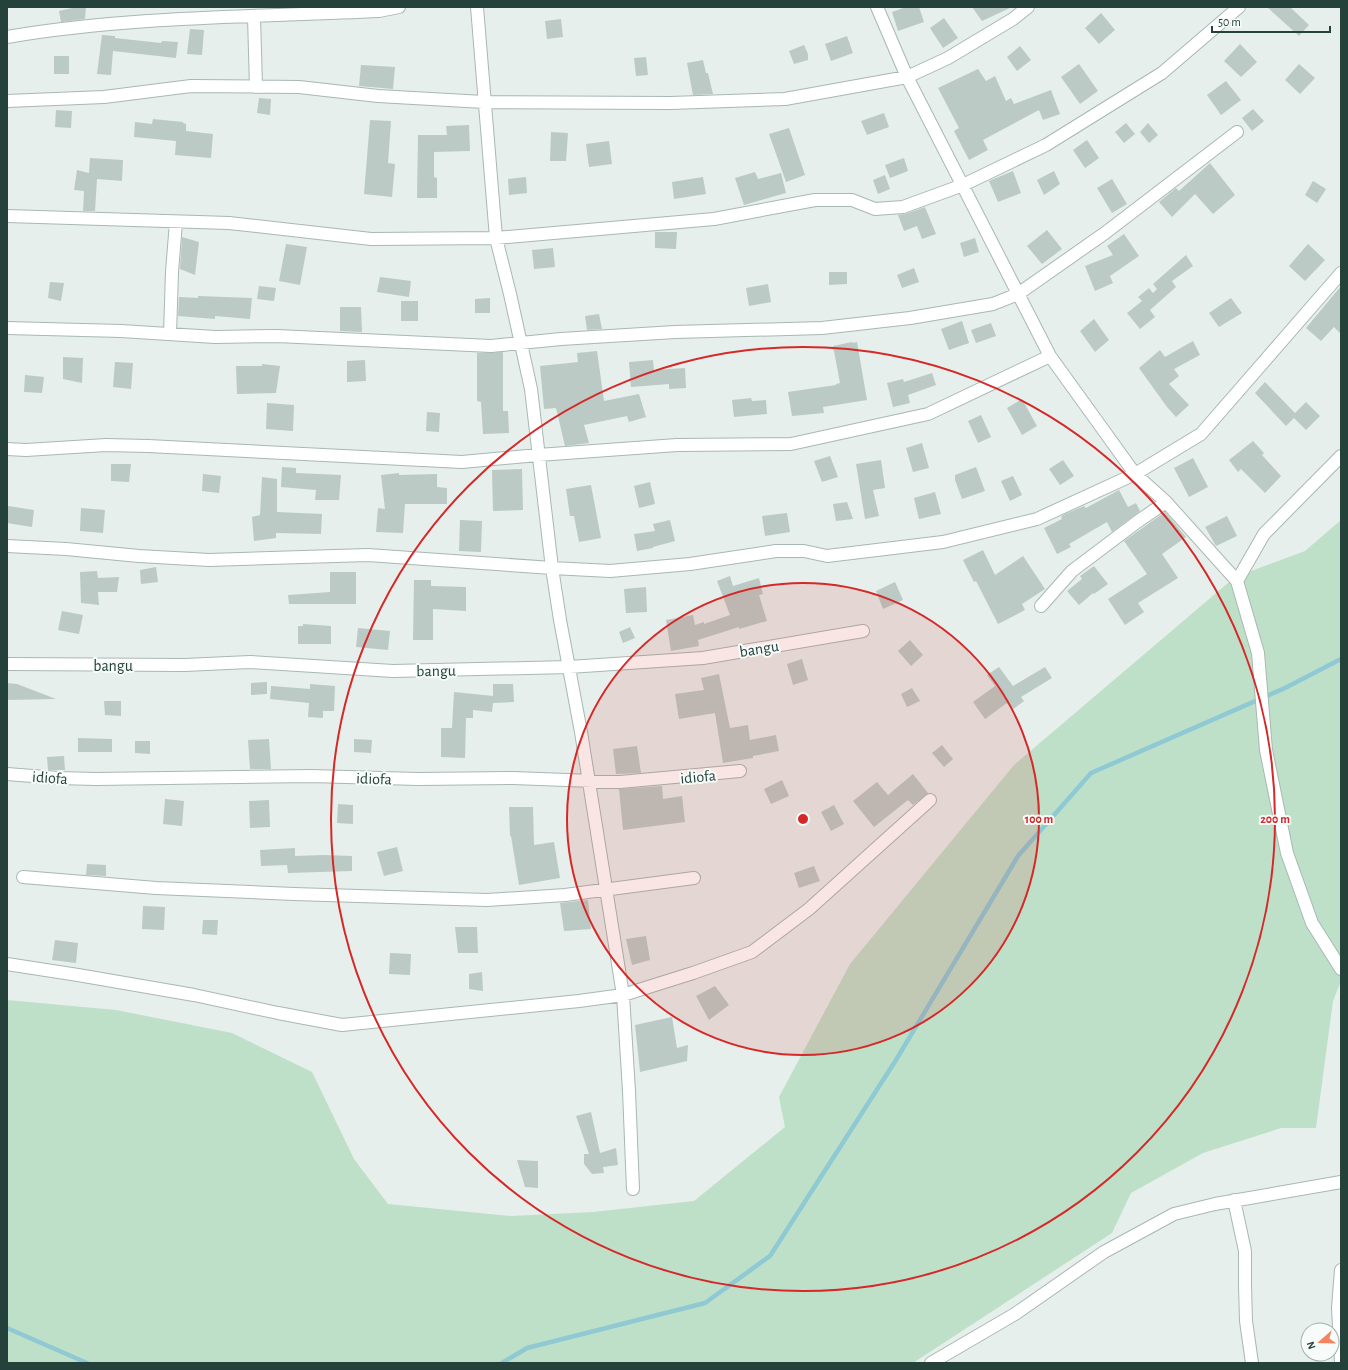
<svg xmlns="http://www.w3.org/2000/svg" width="1348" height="1370" font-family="'Alegreya Sans',sans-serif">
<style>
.green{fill:#bfe0c8}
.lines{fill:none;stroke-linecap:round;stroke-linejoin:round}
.stream{stroke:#8ec9d4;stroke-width:4.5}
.building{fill:#bbcac4}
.minor-casing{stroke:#a8b8b2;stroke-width:14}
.minor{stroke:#fff;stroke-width:12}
.ring{fill:none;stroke:#d62828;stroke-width:2}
.labels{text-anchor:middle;stroke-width:4;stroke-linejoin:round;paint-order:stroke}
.street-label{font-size:16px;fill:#24423a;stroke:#f7fbf9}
.centre{fill:#d62828;stroke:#f7fbf9;stroke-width:2}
.ring-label{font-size:12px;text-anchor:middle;font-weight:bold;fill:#d62828;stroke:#f7fbf9;stroke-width:4;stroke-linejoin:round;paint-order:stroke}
</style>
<rect width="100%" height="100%" fill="#e6efeb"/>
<path class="green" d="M 1341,520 L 1341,981 L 1333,1001 L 1316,1128 L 1281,1128 L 1203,1153 L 1131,1193 L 1112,1233 L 913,1363 L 7,1363 L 7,1000 L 116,1010 L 232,1033 L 312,1072 L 354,1159 L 388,1204 L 511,1216 L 593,1212 L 694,1201 L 785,1127 L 779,1097 L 850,964 L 1014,765 L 1235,577 L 1305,551 Z"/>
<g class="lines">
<path class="stream" d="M 7,1328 L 87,1363
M 502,1363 L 527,1348 L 705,1303 L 770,1256 L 896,1060 L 1018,856 L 1091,773 L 1285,688 L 1341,659"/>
</g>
<path class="building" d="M 77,7 L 86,7 L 85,19 L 61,22 L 59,11 Z
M 906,7 L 919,7 L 924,22 L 898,31 L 892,12 Z
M 972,7 L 1012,7 L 982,21 Z
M 1267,7 L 1290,7 L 1309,25 L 1299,36 Z
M 1101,13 L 1115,30 L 1099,44 L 1085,28 Z
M 944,18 L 958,38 L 943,48 L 930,28 Z
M 561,19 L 563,37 L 547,39 L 545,21 Z
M 190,29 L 204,30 L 202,55 L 187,54 Z
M 102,35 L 115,36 L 115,38 L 161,43 L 162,41 L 178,42 L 176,58 L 113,51 L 111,75 L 97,74 Z
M 847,36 L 853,53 L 831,61 L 825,44 Z
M 1240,44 L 1257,62 L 1241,77 L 1224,61 Z
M 804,45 L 808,54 L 808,60 L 794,64 L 789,51 Z
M 1020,46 L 1031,60 L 1017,71 L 1007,57 Z
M 54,56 L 69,56 L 69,74 L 54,74 Z
M 646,57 L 648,75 L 636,76 L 634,58 Z
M 703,60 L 706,73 L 708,73 L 713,94 L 693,95 L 687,63 Z
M 1079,64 L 1098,91 L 1080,104 L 1061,77 Z
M 1299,64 L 1315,78 L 1300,94 L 1285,80 Z
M 361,65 L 395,67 L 393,89 L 359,86 Z
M 978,69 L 986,81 L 995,76 L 1006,101 L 1011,98 L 1014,104 L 1051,90 L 1060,114 L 1043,120 L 1039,110 L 983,140 L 988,150 L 969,160 L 954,131 L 959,128 L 938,88 Z
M 1226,81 L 1241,100 L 1221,115 L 1207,95 Z
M 259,98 L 271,99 L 270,115 L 257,113 Z
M 1253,109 L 1264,121 L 1252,131 L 1242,118 Z
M 56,110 L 72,111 L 71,128 L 55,127 Z
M 884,113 L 889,127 L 867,135 L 861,121 Z
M 153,119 L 183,122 L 183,123 L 186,124 L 186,131 L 213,134 L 211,158 L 175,155 L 176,141 L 134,137 L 135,122 L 152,124 Z
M 370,120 L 391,121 L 388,163 L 395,164 L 392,197 L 364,194 Z
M 1126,123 L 1135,134 L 1124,143 L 1115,132 Z
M 1148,123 L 1158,135 L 1149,143 L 1140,132 Z
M 469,125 L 470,151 L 434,152 L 434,177 L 437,178 L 437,198 L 417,198 L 418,135 L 447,135 L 446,126 Z
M 789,128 L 805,175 L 786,182 L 769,134 Z
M 551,132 L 568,133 L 566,161 L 550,161 Z
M 1087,140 L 1099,158 L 1085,168 L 1073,150 Z
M 609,141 L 612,164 L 589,167 L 586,144 Z
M 90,158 L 123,160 L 122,181 L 97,179 L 95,211 L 83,211 L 84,191 L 74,190 L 77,170 L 89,173 Z
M 904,158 L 908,171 L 890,178 L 885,165 Z
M 1210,163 L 1235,195 L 1213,214 L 1195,194 L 1172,217 L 1159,202 L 1176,188 L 1179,191 Z
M 1013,171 L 1021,193 L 998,202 L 989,181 Z
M 1054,171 L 1060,184 L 1044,195 L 1037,180 Z
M 755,172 L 758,179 L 781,173 L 786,193 L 744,205 L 735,178 Z
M 885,175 L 890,189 L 878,194 L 873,180 Z
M 526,177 L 527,193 L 509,195 L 508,179 Z
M 703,177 L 706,194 L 674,199 L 672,182 Z
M 1112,179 L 1127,204 L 1112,213 L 1097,188 Z
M 1313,181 L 1326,189 L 1317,203 L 1305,195 Z
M 925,207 L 936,234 L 922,239 L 917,226 L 904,231 L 898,215 L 905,214 Z
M 1047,230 L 1062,249 L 1042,264 L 1027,246 Z
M 655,232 L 677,232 L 676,249 L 655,248 Z
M 1124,234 L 1139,256 L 1110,276 L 1113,283 L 1095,291 L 1085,266 L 1113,255 L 1107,246 Z
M 182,237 L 199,242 L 195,275 L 180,269 Z
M 975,238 L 979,252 L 964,257 L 960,243 Z
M 286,244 L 307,247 L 300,285 L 279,281 Z
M 1308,244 L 1325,260 L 1305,281 L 1289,266 Z
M 553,248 L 555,267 L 534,269 L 532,250 Z
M 1186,255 L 1193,266 L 1172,281 L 1176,287 L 1150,310 L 1155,317 L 1140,329 L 1127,313 L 1142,301 L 1138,297 L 1149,288 L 1153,293 L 1157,289 L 1153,284 Z
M 914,268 L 919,282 L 902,288 L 897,275 Z
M 829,272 L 847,272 L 847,284 L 829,285 Z
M 380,277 L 411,281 L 409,297 L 377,292 Z
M 50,282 L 64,283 L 61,301 L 48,298 Z
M 768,284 L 771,302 L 749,306 L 746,288 Z
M 259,286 L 276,288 L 274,301 L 257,299 Z
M 1341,286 L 1341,334 L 1334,327 L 1321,341 L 1306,328 Z
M 198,296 L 252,298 L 250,319 L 215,316 L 215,319 L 178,316 L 179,297 L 198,298 Z
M 490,298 L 490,313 L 475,313 L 475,299 Z
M 1231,298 L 1242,313 L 1219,327 L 1209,313 Z
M 401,301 L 418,301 L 418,321 L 401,321 Z
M 340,307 L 361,307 L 362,332 L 340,331 Z
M 599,314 L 602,329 L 587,330 L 585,316 Z
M 1094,319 L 1109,340 L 1095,352 L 1080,331 Z
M 962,321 L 969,343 L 949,350 L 941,329 Z
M 991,323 L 996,336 L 976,343 L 971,330 Z
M 1193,341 L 1200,355 L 1174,369 L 1179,376 L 1169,384 L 1189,405 L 1176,417 L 1167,407 L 1139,368 L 1160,350 L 1165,357 Z
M 852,342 L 853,343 L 857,342 L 867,400 L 823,407 L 824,413 L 792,416 L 788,392 L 836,385 L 836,384 L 840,383 L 833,346 Z
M 597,351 L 604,401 L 639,394 L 646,417 L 629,422 L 627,416 L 584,425 L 589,443 L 565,446 L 556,408 L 544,409 L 540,366 L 578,362 L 577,353 Z
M 503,352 L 503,411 L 508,411 L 509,433 L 483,434 L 481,402 L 477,401 L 477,353 Z
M 63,357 L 83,358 L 82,383 L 63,379 Z
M 365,360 L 366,381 L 347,382 L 347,361 Z
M 653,360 L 654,370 L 685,368 L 686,388 L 669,389 L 669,384 L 631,387 L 629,362 Z
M 115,362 L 133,363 L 131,389 L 113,387 Z
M 262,364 L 280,366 L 276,393 L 237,394 L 236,366 L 262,366 Z
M 932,373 L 936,385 L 908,395 L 910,403 L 893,407 L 887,383 L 903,379 L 904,382 Z
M 25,375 L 44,377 L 42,393 L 24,392 Z
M 1265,382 L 1295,413 L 1306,402 L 1320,416 L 1306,430 L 1294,418 L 1286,426 L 1255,393 Z
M 751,398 L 752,401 L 766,400 L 767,414 L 734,417 L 732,400 Z
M 1022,399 L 1037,426 L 1022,435 L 1007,408 Z
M 267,403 L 294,405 L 293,431 L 266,429 Z
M 427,412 L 440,413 L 439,432 L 426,431 Z
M 981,415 L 991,437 L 978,443 L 968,421 Z
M 1253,441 L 1264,453 L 1262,455 L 1281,476 L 1265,493 L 1241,469 L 1238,472 L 1229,460 Z
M 922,443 L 929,468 L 913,472 L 906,448 Z
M 830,456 L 838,477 L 822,482 L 814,461 Z
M 1193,458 L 1208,487 L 1189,497 L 1174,468 Z
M 881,460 L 885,488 L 873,490 L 879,516 L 865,519 L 856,464 Z
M 1063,460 L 1074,476 L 1060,485 L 1049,469 Z
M 111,464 L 131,464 L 129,482 L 111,481 Z
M 282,467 L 296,468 L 296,473 L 341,475 L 339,500 L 315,500 L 316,490 L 281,487 Z
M 976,467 L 985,491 L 962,499 L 955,480 L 955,475 Z
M 522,469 L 523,510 L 493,511 L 492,470 Z
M 399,473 L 399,475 L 437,474 L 437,487 L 447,488 L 447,504 L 405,504 L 403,533 L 376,532 L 378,508 L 385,509 L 381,475 Z
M 203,474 L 221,476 L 219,493 L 202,491 Z
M 1013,476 L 1022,495 L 1010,501 L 1001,481 Z
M 262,477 L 277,479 L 277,512 L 322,514 L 321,534 L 276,533 L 276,538 L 254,541 L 252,517 L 260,515 Z
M 650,482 L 655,504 L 639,508 L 634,486 Z
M 591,485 L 601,538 L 579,542 L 574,516 L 570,516 L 566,489 Z
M 1119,490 L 1128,507 L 1136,503 L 1140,511 L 1112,532 L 1107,522 L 1069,544 L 1071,547 L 1057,554 L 1044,528 L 1062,519 L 1061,517 L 1063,515 L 1084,506 L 1086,508 Z
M 935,492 L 941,514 L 919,519 L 914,498 Z
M 847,502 L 853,519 L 836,521 L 833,504 Z
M 8,506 L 34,510 L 32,527 L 7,523 Z
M 81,508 L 105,510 L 103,533 L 80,531 Z
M 1165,512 L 1186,537 L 1162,554 L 1178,578 L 1138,603 L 1144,612 L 1125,625 L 1108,599 L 1147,574 L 1124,541 Z
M 787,513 L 790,532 L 765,536 L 762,516 Z
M 1227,516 L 1237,536 L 1216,546 L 1205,527 Z
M 460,520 L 482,521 L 481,552 L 459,551 Z
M 670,520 L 675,541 L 653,547 L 653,548 L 637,551 L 634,534 L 655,531 L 653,524 Z
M 983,550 L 995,575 L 1023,556 L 1045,589 L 1022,604 L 1025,610 L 998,624 L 976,581 L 974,582 L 963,560 Z
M 1094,566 L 1108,584 L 1094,594 L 1093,593 L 1079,605 L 1067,591 L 1082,579 L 1080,576 Z
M 156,567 L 158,582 L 141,584 L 140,570 Z
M 97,571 L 98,578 L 119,577 L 117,592 L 98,592 L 99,605 L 81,603 L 80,572 Z
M 330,572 L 356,572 L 356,604 L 289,604 L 288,595 L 330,592 Z
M 730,576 L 733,586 L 759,578 L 763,594 L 759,595 L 767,621 L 739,629 L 739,627 L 698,640 L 699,646 L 671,651 L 666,620 L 693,615 L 695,625 L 704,622 L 704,624 L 730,615 L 717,581 Z
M 414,580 L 431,580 L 431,586 L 466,587 L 466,611 L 433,609 L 433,640 L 413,640 Z
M 895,582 L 903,600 L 883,609 L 876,591 Z
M 646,587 L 647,612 L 626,613 L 624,589 Z
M 62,611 L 83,615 L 79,634 L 58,630 Z
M 303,624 L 331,626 L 331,644 L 298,644 L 298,626 L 303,626 Z
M 630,627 L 635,638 L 623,643 L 619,632 Z
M 358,628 L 390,631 L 388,650 L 356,647 Z
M 910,640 L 923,655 L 911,666 L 898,651 Z
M 802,659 L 808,680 L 793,685 L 787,664 Z
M 999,667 L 1013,686 L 1045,667 L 1052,678 L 1021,697 L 1024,701 L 1012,710 L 1007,703 L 985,719 L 973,702 L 995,686 L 987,675 Z
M 719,674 L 730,728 L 748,725 L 750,740 L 776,735 L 779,751 L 753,756 L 753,758 L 723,763 L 715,713 L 679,719 L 675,694 L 704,690 L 701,678 Z
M 267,682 L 267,694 L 251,695 L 251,683 Z
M 7,683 L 17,684 L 56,699 L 7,700 Z
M 310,684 L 335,686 L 334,711 L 323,711 L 323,718 L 308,717 L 309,703 L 270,699 L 271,686 L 310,689 Z
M 493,684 L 513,684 L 514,702 L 493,703 L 492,712 L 473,710 L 473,718 L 466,718 L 465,758 L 441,757 L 441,728 L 452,728 L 454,692 L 493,696 Z
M 912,688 L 920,701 L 907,707 L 901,694 Z
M 104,701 L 121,701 L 121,716 L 105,715 Z
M 78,738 L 112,739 L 112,752 L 78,752 Z
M 269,739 L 271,769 L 250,769 L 248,740 Z
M 354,739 L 372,740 L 371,753 L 354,752 Z
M 135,741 L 150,741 L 150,754 L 135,753 Z
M 942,745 L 953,759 L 944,767 L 932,753 Z
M 637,746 L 641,773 L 616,774 L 613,749 Z
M 64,756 L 65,770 L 48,770 L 47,757 Z
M 913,774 L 928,793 L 913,805 L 908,800 L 874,827 L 853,801 L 877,782 L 888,795 Z
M 782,780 L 789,796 L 771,804 L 764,789 Z
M 662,786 L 663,799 L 682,796 L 685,822 L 623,830 L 619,789 Z
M 165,799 L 184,801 L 182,826 L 163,824 Z
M 269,800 L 270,827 L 250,828 L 249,801 Z
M 338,804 L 353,805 L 353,824 L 337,823 Z
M 834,805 L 844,824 L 831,831 L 821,812 Z
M 509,807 L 533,807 L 534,845 L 554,842 L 560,878 L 519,885 L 511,836 L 510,836 Z
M 397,847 L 403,871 L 384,876 L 377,852 Z
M 295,848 L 295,856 L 323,855 L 352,856 L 352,871 L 288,873 L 287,865 L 261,866 L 260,850 Z
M 87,864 L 106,865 L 106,876 L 86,875 Z
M 814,866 L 820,881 L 799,888 L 794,873 Z
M 588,900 L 591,929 L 564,931 L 560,903 Z
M 143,906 L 165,907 L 164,930 L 142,929 Z
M 203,920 L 218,920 L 217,935 L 202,934 Z
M 455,927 L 477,927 L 478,953 L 458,953 Z
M 646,936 L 650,960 L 632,965 L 626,939 Z
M 55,940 L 78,943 L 76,963 L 52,960 Z
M 390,953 L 411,954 L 410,975 L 389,974 Z
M 482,972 L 483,991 L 469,989 L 469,974 Z
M 715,986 L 729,1005 L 709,1020 L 696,996 Z
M 672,1017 L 677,1048 L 688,1045 L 687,1061 L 640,1072 L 635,1025 Z
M 591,1112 L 600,1153 L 616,1148 L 618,1165 L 603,1167 L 604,1173 L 592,1174 L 584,1164 L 584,1154 L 589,1154 L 576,1116 Z
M 517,1160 L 538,1161 L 538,1188 L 525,1187 Z"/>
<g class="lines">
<g class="minor-casing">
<path id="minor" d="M 477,7 L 496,238 L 510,294 L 531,389 L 552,568 L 560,620 L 581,732 L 623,995 L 629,1091 L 633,1189
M 877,7 L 907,77 L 1050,356 L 1135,474 L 1166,502 L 1237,581 L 1258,653 L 1266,750 L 1287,853 L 1312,923 L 1341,969
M 254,17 L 256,87
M 7,37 C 130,16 255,17 379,11 L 399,7
M 7,101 L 104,97 L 191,86 L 299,87 L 378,96 L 484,102 L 671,103 L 785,99 L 907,77 L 948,58 L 1013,19 L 1028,7
M 7,216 L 229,223 L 371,239 L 496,238 L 714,219 L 815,200 L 852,200 L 875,209 L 903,207 L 963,185 L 1046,145 L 1162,73 L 1239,7
M 7,328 L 121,331 L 215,337 L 277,336 L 491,346 L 561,339 L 675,332 L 822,328 L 910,318 L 993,304 L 1018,294 L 1105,233 L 1237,132
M 170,334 L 172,272 L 176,222
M 7,449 L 26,450 L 106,445 L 148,446 L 462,462 L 538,455 L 677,445 L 791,444 L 928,414 L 1050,356
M 7,546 L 66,549 L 139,556 L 209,560 L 368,555 L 552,568 L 610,571 L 690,564 L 776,551 L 804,551 L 827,556 L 943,542 L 1037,519 L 1135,474 L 1201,434 L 1341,273
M 1237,581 L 1264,534 L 1341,456
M 1041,606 L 1072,571 L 1137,522 L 1166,502
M 7,664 L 185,665 L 250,662 L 393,671 L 569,667 L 703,658 L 863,631
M 7,774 L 58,778 L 96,779 L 311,776 L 418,779 L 513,778 L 620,782 L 740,771
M 23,877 L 156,888 L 294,894 L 487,900 L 565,895 L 694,878
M 7,964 L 78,975 L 194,995 L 278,1013 L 342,1025 L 579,1001 L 623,995 L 693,973 L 752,952 L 809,909 L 930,800
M 1234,1200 L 1245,1251 L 1245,1285 L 1246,1321 L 1252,1363
M 931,1363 L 1015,1314 L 1104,1252 L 1174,1214 L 1215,1204 L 1341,1182
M 1341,1363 L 1338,1308 L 1341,1270"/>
</g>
<use href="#minor" class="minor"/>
</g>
<circle cx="803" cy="819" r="236" fill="#d62828" fill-opacity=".12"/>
<g class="ring">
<circle cx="803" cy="819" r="236"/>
<circle cx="803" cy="819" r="472"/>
</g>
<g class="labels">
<g class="street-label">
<text transform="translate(759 648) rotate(-9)" y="6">bangu</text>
<text x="113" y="671">bangu</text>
<text transform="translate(436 670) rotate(-1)" y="6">bangu</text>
<text transform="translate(698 776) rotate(-5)" y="6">idiofa</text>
<text transform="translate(50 777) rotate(4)" y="6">idiofa</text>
<text transform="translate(374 778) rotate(2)" y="6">idiofa</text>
</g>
</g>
<circle cx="803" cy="819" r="6" class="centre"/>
<g class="ring-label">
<text x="1039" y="823">100 m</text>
<text x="1275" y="823">200 m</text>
</g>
<rect width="1348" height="1370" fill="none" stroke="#24423a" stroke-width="16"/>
<g transform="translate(1320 1342) rotate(250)"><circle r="19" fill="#f7fbf9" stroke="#a3b1ad"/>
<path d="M0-3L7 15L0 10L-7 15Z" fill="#f4845f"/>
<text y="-6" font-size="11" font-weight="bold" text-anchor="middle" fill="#24423a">N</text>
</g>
<path d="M1212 26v6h118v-6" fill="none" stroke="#24423a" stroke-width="2"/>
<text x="1218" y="26" font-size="12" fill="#24423a" stroke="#f7fbf9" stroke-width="3" paint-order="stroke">50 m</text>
</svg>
